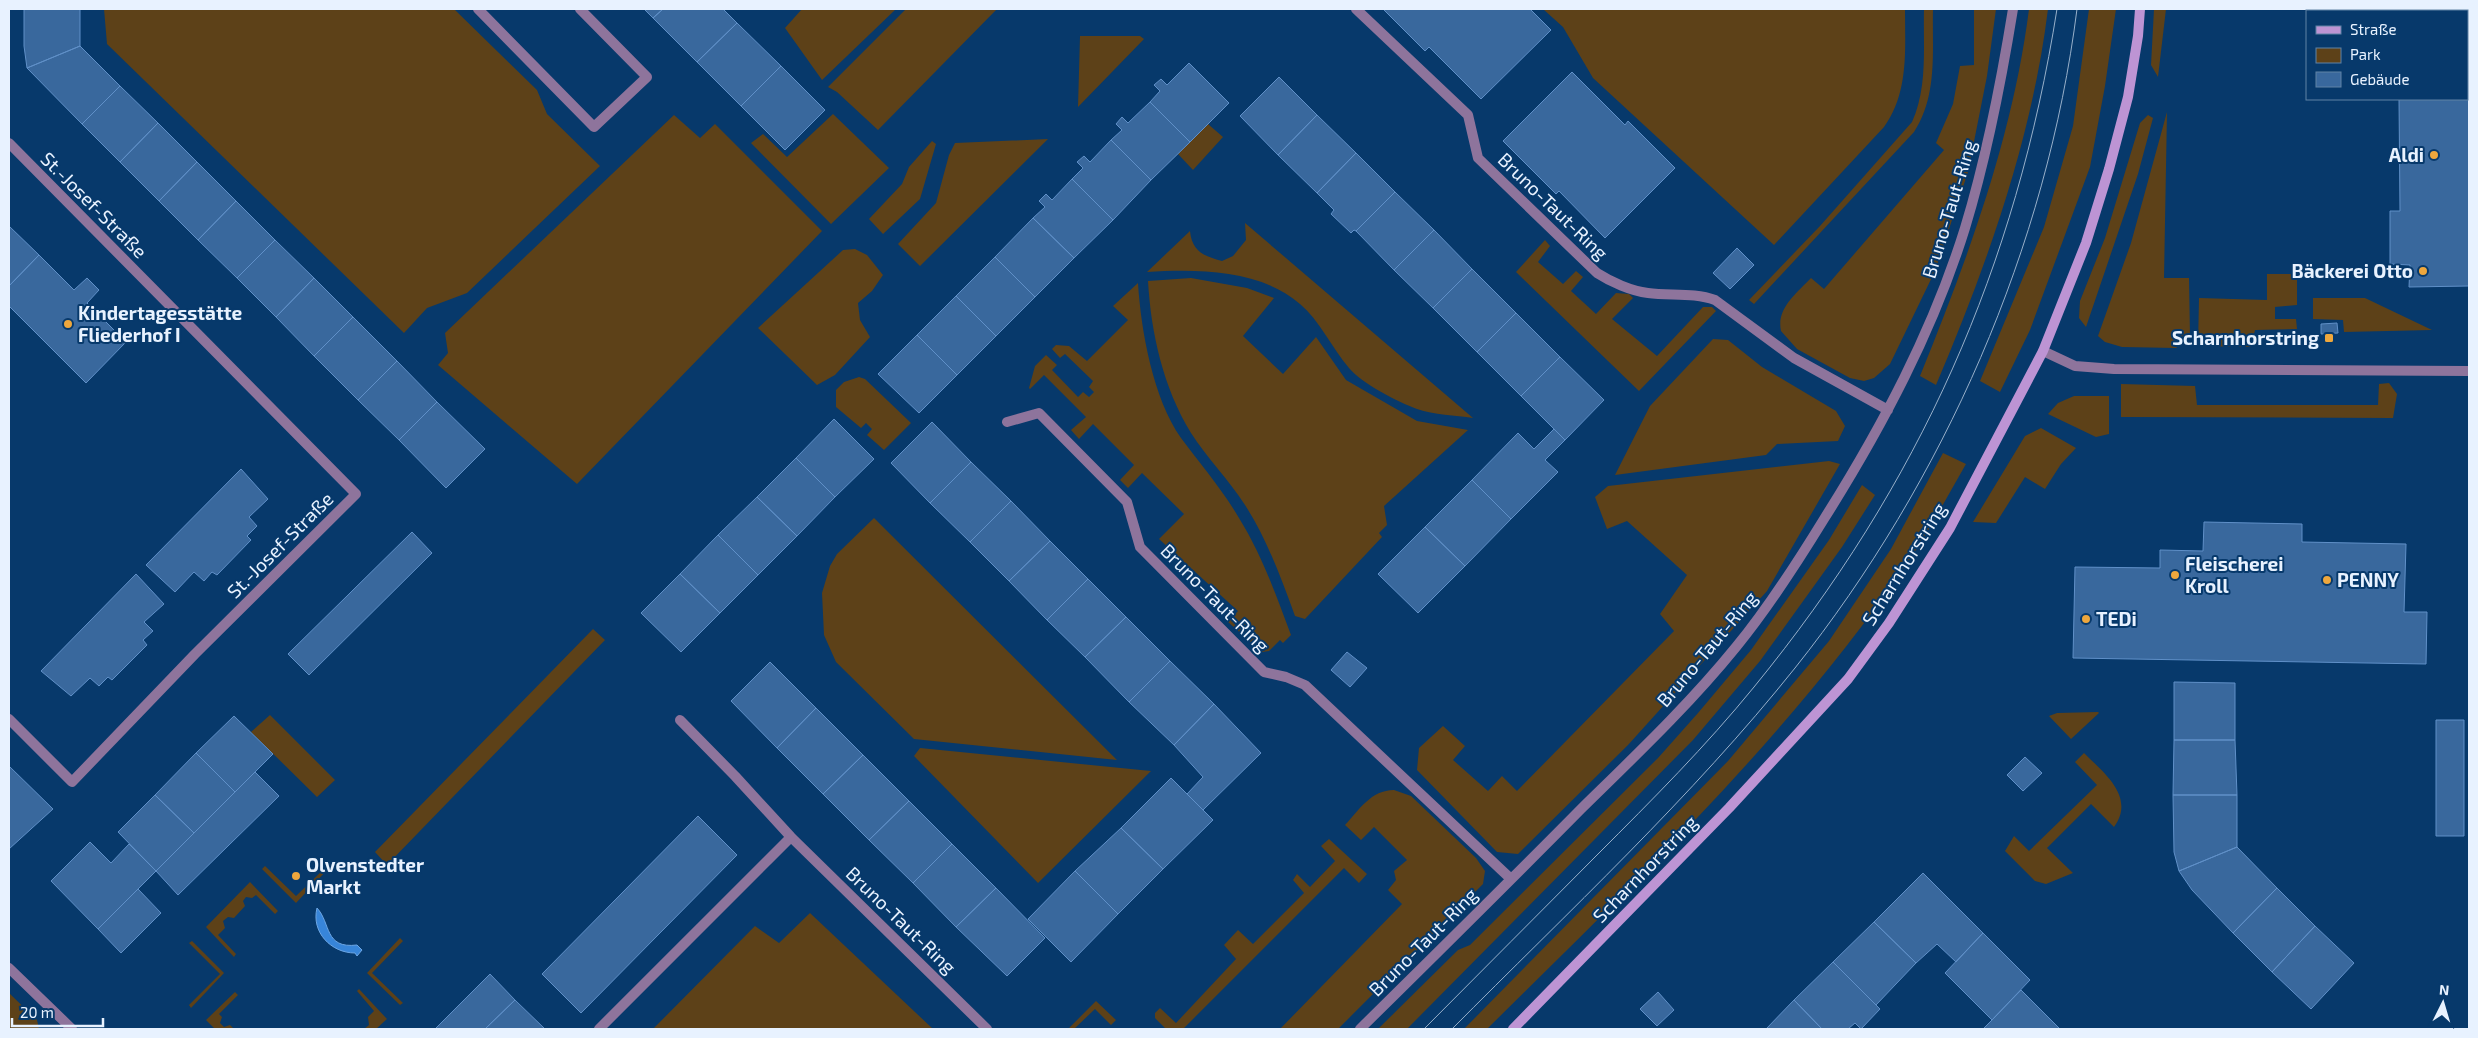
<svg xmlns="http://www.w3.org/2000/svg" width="2478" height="1038" font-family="'Exo 2',sans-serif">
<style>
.green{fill:#5d4118}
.water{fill:#3785d9;stroke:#6ca6e4}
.building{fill:#39689d;stroke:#6090c8}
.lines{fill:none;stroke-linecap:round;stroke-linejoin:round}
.street{stroke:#8e749c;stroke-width:10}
.secondary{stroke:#bd94d4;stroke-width:10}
.tram{stroke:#98b0ca;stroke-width:1}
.poi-dot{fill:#eea73d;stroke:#07396b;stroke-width:2}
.labels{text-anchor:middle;stroke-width:4;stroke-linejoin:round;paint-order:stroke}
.poi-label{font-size:19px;font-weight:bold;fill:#e8f2ff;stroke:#07396b;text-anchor:start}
.street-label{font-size:19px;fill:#e8f2ff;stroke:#07396b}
</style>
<rect width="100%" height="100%" fill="#07396b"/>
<path class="green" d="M 104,9 L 454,9 L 537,90 L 547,114 L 600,166 L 467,293 L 427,308 L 404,333 L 107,44 Z
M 802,9 L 896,9 L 822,80 L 785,28 Z
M 906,9 L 997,9 L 878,130 L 837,92 L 828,87 Z
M 1543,9 L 1905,9 C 1905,50 1909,92 1884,127 L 1774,245 L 1593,78 L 1563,27 Z
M 1924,9 L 1933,9 C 1932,51 1938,95 1914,132 L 1754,304 L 1749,300 L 1820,226 L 1912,122 C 1928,87 1923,46 1924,9 Z
M 1974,9 L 1996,9 L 1987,76 L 1968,172 L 1935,271 L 1890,364 L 1874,378 L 1864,381 L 1850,378 L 1797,349 L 1781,331 C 1776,308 1797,293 1811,278 L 1824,289 L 1944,150 L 1936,143 L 1953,104 L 1960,66 L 1974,65 Z
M 2029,9 L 2048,9 C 2032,139 1987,265 1936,385 L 1920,376 C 1968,258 2013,136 2029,9 Z
M 2089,9 L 2116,9 L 2105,86 L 2090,167 L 2030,330 L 2000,392 L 1980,381 L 2044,227 L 2073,126 Z
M 2154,9 L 2166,9 L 2158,77 L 2151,65 Z
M 1080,36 L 1140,36 L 1144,39 L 1078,107 Z
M 2167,112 L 2164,278 L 2189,278 L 2190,337 L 2176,348 L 2122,347 L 2105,342 L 2098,336 L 2131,243 Z
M 833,114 L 889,168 L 831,224 L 751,143 L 763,134 L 787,157 Z
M 674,115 L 700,138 L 715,124 L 822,231 L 577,484 L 438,365 L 448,353 L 445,333 Z
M 2148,115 L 2153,118 L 2138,174 L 2086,327 L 2079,318 L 2080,301 L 2105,238 L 2140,123 Z
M 1208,124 L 1223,137 L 1193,170 L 1178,154 Z
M 1048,139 L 920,266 L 898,244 L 936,203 L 949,155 L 955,143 Z
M 932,141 L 936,144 L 920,199 L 883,234 L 869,219 L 902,184 L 909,167 Z
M 1245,223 L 1473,418 C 1455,415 1434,415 1417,409 C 1398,402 1361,383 1349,368 C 1332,348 1320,321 1300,304 C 1259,269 1198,269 1147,272 L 1190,231 C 1192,251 1203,256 1222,261 L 1233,256 L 1246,240 Z
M 1545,240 L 1550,246 L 1538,262 L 1563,284 L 1576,271 L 1583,277 L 1571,291 L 1596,314 L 1616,293 L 1629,294 L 1633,298 L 1612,319 L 1657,356 L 1703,307 L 1712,307 L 1716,311 L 1639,391 L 1516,272 Z
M 855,249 L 867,255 L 883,275 L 872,291 L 858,303 L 860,320 L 870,337 L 835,375 L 817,385 L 758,328 L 843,250 Z
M 2267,274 L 2297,274 L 2297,305 L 2275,307 L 2275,319 L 2296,319 L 2297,329 L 2255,330 L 2251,347 L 2198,346 L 2199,298 L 2267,300 Z
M 1191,278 L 1247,288 L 1274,298 L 1243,336 L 1283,374 L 1316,337 L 1346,380 L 1417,421 L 1468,430 L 1384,506 L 1387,525 L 1379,533 L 1382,537 L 1305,619 L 1295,616 C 1281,578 1267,539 1245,505 C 1229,480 1207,458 1191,433 C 1163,387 1151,333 1148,281 Z
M 1138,283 C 1141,331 1153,398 1181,438 C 1201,465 1222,489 1239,518 C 1262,555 1276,595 1291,635 L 1283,643 L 1280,640 L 1269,651 L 1262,652 L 1228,622 L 1238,611 L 1159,539 L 1184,514 L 1142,473 L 1128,488 L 1120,480 L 1134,465 L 1093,424 L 1079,439 L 1071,430 L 1086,417 L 1044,375 L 1030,389 L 1029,388 L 1035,366 L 1046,355 L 1057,365 L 1052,370 L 1078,397 L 1083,392 L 1089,397 L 1094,392 L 1089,387 L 1093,381 L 1065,354 L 1060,358 L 1052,349 L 1056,345 L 1069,346 L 1087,361 L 1128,320 L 1113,306 Z
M 2313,298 L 2365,298 L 2432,330 L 2344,332 L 2343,320 L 2313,319 Z
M 1713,339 L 1728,340 L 1762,367 L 1836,411 L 1845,426 L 1838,441 L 1777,444 L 1766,455 L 1615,475 L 1650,406 Z
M 859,377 L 865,379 L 911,423 L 884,450 L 867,435 L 872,429 L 866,423 L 861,428 L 836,407 L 836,390 L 844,382 Z
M 2389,383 L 2397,394 L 2393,418 L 2121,417 L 2121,384 L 2195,386 L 2197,405 L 2378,405 L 2379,384 Z
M 2074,396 L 2109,396 L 2109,434 L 2096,437 L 2048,414 L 2058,403 Z
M 2041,428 L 2076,448 L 2061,464 L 2045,489 L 2025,477 L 1996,523 L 1973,522 L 2025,436 Z
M 1943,453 L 1966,464 C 1947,497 1929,531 1908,562 C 1789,736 1636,882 1487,1029 L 1464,1029 L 1728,761 L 1829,641 L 1891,549 Z
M 1829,461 L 1840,464 L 1767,591 L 1628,745 L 1518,854 L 1497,852 L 1417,770 L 1419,748 L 1443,726 L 1465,746 L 1453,760 L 1488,791 L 1502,776 L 1517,791 L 1674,631 L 1660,614 L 1687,575 L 1627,521 L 1607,529 L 1595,497 L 1608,486 Z
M 1862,485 L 1875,495 L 1842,547 L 1760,661 L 1693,740 L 1407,1029 L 1378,1029 L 1458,950 L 1470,945 L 1658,758 L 1698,713 L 1751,650 L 1829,540 Z
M 874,518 L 1117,760 L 914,739 L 836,662 L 824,635 L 822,593 L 830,566 L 837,554 Z
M 593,629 L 605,640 L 387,865 L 375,852 Z
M 2057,713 L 2098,712 L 2099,713 L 2071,739 L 2049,716 Z
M 270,715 L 335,780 L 317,797 L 251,732 Z
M 920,748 L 1151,771 L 1038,883 L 914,756 Z
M 2084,753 C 2104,773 2136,797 2114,827 L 2091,804 L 2047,848 L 2073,873 L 2046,884 L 2035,881 L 2005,851 L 2014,836 L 2029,851 L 2097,785 L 2075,762 Z
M 1394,790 L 1411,796 L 1476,858 L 1485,871 L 1483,884 L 1338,1029 L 1280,1029 L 1402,904 L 1388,890 L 1396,880 L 1394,871 L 1407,860 L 1374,827 L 1361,840 L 1345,825 C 1359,810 1371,790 1394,790 Z
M 1329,839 L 1367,874 L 1359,883 L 1344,868 L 1183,1029 L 1166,1029 L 1155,1018 L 1155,1013 L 1160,1008 L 1176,1023 L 1236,959 L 1224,945 L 1238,930 L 1253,944 L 1304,893 L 1293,880 L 1297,874 L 1310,887 L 1335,861 L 1321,846 Z
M 265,866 L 296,896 L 326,867 L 328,869 L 296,903 L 262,869 Z
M 250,882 L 278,911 L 275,914 L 256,895 L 252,898 L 246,897 L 243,901 L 245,906 L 234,918 L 228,917 L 223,921 L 225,928 L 218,935 L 236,954 L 234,957 L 206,927 Z
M 810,913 L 933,1029 L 653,1029 L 755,926 L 779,943 Z
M 400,938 L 403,941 L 372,973 L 403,1003 L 400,1005 L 367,973 Z
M 192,941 L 224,973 L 191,1008 L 189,1005 L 220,974 L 189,943 Z
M 359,989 L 387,1019 L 376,1029 L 356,1029 L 364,1029 L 369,1025 L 368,1017 L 374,1011 L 357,991 Z
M 235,992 L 238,995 L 219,1014 L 222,1017 L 220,1023 L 224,1027 L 230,1025 L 234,1029 L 215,1029 L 206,1020 Z
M 9,993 L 37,1020 L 39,1029 L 9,1029 Z
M 1096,1001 L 1116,1020 L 1111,1025 L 1095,1009 L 1074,1029 L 1068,1029 Z"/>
<path class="water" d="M 317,908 C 331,923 324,949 357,945 L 362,950 L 357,956 L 355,953 C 331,953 311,932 317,908 Z"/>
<path class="building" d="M 24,9 L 80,9 L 80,46 L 27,68 L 24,46 Z
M 644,9 L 663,9 L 653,18 Z
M 663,9 L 723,9 L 737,23 L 697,62 L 653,18 Z
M 1383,9 L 1530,9 L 1551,30 L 1481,99 L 1429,47 L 1425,51 Z
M 737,23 L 781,66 L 741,106 L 697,62 Z
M 80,46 L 120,86 L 82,124 L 27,68 Z
M 1189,63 L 1229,103 L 1190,142 L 1150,102 L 1160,91 L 1154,85 L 1161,79 L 1167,85 Z
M 781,66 L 825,110 L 785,150 L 741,106 Z
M 2467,66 L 2469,66 L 2469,286 L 2409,287 L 2410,265 L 2390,264 L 2390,211 L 2400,211 L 2399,99 L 2467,99 Z
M 1572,72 L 1625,125 L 1628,121 L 1675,168 L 1605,238 L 1559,191 L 1556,194 L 1503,141 Z
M 1279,77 L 1317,115 L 1278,155 L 1240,116 Z
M 120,86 L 158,123 L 120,162 L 82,124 Z
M 1150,102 L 1190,142 L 1151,180 L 1111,140 L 1122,130 L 1116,124 L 1122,117 L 1128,123 Z
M 1317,115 L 1356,153 L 1317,193 L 1278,155 Z
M 158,123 L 197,162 L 159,201 L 120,162 Z
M 1111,140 L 1151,180 L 1113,220 L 1072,179 L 1083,168 L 1077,162 L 1084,156 L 1090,162 Z
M 1356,153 L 1395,192 L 1356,231 L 1354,230 L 1351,233 L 1331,214 L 1334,210 L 1317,193 Z
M 197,162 L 236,201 L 198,240 L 159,201 Z
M 1072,179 L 1113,220 L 1074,258 L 1033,218 L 1045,207 L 1039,201 L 1046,194 L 1052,200 Z
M 1395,192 L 1434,230 L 1394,270 L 1356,231 Z
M 236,201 L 275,240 L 237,278 L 198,240 Z
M 1033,218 L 1074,258 L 1035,297 L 995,257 Z
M 9,226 L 39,255 L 9,286 Z
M 1434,230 L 1472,269 L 1433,308 L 1394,270 Z
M 275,240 L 314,278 L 276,317 L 237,278 Z
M 1737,248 L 1754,265 L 1730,289 L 1713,273 Z
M 39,255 L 74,290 L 87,278 L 99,290 L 87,303 L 126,342 L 86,383 L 9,306 L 9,286 Z
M 995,257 L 1035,297 L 996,336 L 956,296 Z
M 1472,269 L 1516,313 L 1477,352 L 1433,308 Z
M 314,278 L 353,317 L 314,356 L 276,317 Z
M 956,296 L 996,336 L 957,375 L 917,335 Z
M 1516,313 L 1560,357 L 1521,396 L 1477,352 Z
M 353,317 L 397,361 L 358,400 L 314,356 Z
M 2337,323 L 2338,333 L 2321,334 L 2321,324 Z
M 917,335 L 957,375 L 919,413 L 878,374 Z
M 1560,357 L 1604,400 L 1565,440 L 1521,396 Z
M 397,361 L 437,402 L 399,440 L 358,400 Z
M 437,402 L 485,449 L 446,488 L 399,440 Z
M 834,419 L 874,459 L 835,497 L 796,458 Z
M 932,422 L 971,462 L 930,503 L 891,463 Z
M 1554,429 L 1565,440 L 1545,460 L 1558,472 L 1511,519 L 1472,480 L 1518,433 L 1534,449 Z
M 796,458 L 835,497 L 797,536 L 757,497 Z
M 971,462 L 1011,501 L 970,542 L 930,503 Z
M 241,469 L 268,499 L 249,517 L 257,526 L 247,536 L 251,540 L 217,575 L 212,572 L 204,581 L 194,572 L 175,592 L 146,565 Z
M 1472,480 L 1511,519 L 1465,566 L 1425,527 Z
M 757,497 L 797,536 L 758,575 L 718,535 Z
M 1011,501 L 1050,541 L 1009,581 L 970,542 Z
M 2204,522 L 2302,524 L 2302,542 L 2406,544 L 2404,612 L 2427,612 L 2426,664 L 2073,658 L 2075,567 L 2160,568 L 2160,550 L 2203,551 Z
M 1425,527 L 1465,566 L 1418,613 L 1378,574 Z
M 412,532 L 432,553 L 309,675 L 288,654 Z
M 718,535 L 758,575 L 720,613 L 680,574 Z
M 1050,541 L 1088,579 L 1047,620 L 1009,581 Z
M 136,574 L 164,604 L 144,622 L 153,631 L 143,640 L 147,645 L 112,680 L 108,677 L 99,686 L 90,678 L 71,696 L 41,671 Z
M 680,574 L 720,613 L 681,652 L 641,613 Z
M 1088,579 L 1126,617 L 1085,657 L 1047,620 Z
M 1126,617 L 1170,661 L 1129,702 L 1085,657 Z
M 1347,652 L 1367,668 L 1350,687 L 1331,670 Z
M 1170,661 L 1214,704 L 1174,745 L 1129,702 Z
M 770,662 L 816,708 L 777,748 L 731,701 Z
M 2174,682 L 2235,683 L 2235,740 L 2174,740 Z
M 1214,704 L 1261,753 L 1203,810 L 1187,794 L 1203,777 L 1174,745 Z
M 816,708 L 863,755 L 823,794 L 777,748 Z
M 234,716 L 273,754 L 235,792 L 196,753 Z
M 2436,720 L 2464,720 L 2464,836 L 2436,836 Z
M 2174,740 L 2235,740 L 2237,795 L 2173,795 Z
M 196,753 L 235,792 L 194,833 L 155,795 Z
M 863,755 L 909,801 L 869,840 L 823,794 Z
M 2025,757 L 2042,773 L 2023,791 L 2007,775 Z
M 9,766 L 53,809 L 9,849 Z
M 255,772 L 279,796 L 178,895 L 156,871 Z
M 1171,778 L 1213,820 L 1163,869 L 1121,828 Z
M 155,795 L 194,833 L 156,871 L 118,832 Z
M 2173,795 L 2237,795 L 2237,847 L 2179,871 L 2174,852 Z
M 909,801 L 952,844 L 913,883 L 869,840 Z
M 698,816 L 737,855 L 581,1013 L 542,974 Z
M 1121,828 L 1163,869 L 1118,914 L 1075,871 Z
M 90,842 L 111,863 L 129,844 L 156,871 L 98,929 L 51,881 Z
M 952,844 L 996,888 L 956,927 L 913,883 Z
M 2237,847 L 2277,888 L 2233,933 L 2192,890 L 2179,871 Z
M 1075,871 L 1118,914 L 1071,962 L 1028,919 Z
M 1923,873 L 1983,933 L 1956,962 L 1937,944 L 1916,963 L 1874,922 Z
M 996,888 L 1045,938 L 1007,976 L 956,927 Z
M 2277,888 L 2315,926 L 2272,972 L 2233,933 Z
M 138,889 L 161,913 L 121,953 L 98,929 Z
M 1874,922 L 1916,963 L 1876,1005 L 1833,962 Z
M 2315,926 L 2354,963 L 2311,1009 L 2272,972 Z
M 1983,933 L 2030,980 L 1992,1020 L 1945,973 Z
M 1833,962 L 1880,1009 L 1861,1029 L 1855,1023 L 1848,1029 L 1822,1029 L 1794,1000 Z
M 490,974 L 515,1000 L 485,1029 L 435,1029 Z
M 2021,990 L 2060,1029 L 1983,1029 L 1992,1020 Z
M 1658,992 L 1674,1010 L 1657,1026 L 1640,1009 Z
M 515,1000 L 545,1029 L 485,1029 Z
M 1794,1000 L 1822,1029 L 1766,1029 Z"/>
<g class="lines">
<path class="street" d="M 478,9 L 594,127 L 647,77 L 580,9
M 1356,9 L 1468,115 L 1478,158 L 1597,273 C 1611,282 1631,291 1648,293 C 1670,296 1694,292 1715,300 L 1794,358 L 1888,410
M 9,143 L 356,494 L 195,654 L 72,782 L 9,719
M 2043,351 L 2075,366 L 2114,369 L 2469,371
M 1007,422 L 1039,413 L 1127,502 L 1140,547 L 1264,672 L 1286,677 L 1305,685 L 1511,879
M 680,720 L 735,776 L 791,837 L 987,1029
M 9,968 L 72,1029
M 599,1029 L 791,837
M 1360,1029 C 1434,956 1508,883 1581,809 C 1634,757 1689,705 1736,647 C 1769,607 1797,563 1824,519 C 1882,427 1933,331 1965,228 C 1987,156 2001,83 2013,9"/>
<path class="secondary" d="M 1513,1029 L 1729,808 L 1848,679 L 1889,623 L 1950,528 L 2043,351 L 2086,243 L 2109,169 L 2128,97 L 2138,36 L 2140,9"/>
<path class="tram" d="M 1424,1029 C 1482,971 1540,912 1598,854 C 1652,800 1706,746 1754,687 C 1920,484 2016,268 2057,9
M 1452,1029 C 1568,912 1692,797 1795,668 C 1944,481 2047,247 2077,9"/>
</g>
<g class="poi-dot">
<circle cx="2434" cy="155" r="5"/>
<circle cx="2423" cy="271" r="5"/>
<circle cx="68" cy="324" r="5"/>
<rect x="2324" y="333" width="10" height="10" rx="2.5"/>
<circle cx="2175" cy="575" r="5"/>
<circle cx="2327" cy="580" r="5"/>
<circle cx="2086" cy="619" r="5"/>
<circle cx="296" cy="876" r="5"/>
</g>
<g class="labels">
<g class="poi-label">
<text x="2424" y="162" text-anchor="end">Aldi</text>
<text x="2413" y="278" text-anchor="end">Bäckerei Otto</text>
<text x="78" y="320">Kindertagesstätte<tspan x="78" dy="22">Fliederhof I</tspan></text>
<text x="2319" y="345" text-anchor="end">Scharnhorstring</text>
<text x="2185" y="571">Fleischerei<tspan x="2185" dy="22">Kroll</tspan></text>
<text x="2337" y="587">PENNY</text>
<text x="2096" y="626">TEDi</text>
<text x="306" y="872">Olvenstedter<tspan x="306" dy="22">Markt</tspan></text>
</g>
<g class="street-label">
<text transform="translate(94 205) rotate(45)" y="7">St.-Josef-Straße</text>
<text transform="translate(1553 206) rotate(44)" y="7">Bruno-Taut-Ring</text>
<text transform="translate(1949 209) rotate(-73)" y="7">Bruno-Taut-Ring</text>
<text transform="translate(280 545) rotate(-45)" y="7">St.-Josef-Straße</text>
<text transform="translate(1904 564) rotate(-58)" y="7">Scharnhorstring</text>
<text transform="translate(1215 598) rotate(45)" y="7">Bruno-Taut-Ring</text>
<text transform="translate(1707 649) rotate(-50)" y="7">Bruno-Taut-Ring</text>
<text transform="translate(1645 869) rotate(-46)" y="7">Scharnhorstring</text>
<text transform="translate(901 920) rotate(44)" y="7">Bruno-Taut-Ring</text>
<text transform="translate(1423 942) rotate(-45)" y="7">Bruno-Taut-Ring</text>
</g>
</g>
<rect width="2478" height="1038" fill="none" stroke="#e8f2ff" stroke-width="20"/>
<rect x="2306" y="10" width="162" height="90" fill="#07396b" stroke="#6183a6"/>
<rect x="2316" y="26" width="25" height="8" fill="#bd94d4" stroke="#6183a6"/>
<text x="2350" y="35" font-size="15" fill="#e8f2ff">Straße</text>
<rect x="2316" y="48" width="25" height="15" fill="#5d4118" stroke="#6183a6"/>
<text x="2350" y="60" font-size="15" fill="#e8f2ff">Park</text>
<rect x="2316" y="72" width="25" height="15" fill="#39689d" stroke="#6183a6"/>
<text x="2350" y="85" font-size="15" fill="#e8f2ff">Gebäude</text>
<g transform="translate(2443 1003) rotate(5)" stroke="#07396b" stroke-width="4" paint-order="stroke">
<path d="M0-4L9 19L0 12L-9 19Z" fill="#e8f2ff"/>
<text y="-8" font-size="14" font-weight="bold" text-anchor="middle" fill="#e8f2ff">N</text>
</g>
<path d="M12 1018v8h91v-8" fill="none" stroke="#e8f2ff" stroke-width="2.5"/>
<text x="20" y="1018" font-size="15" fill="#e8f2ff" stroke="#07396b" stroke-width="4" paint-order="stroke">20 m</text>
</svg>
